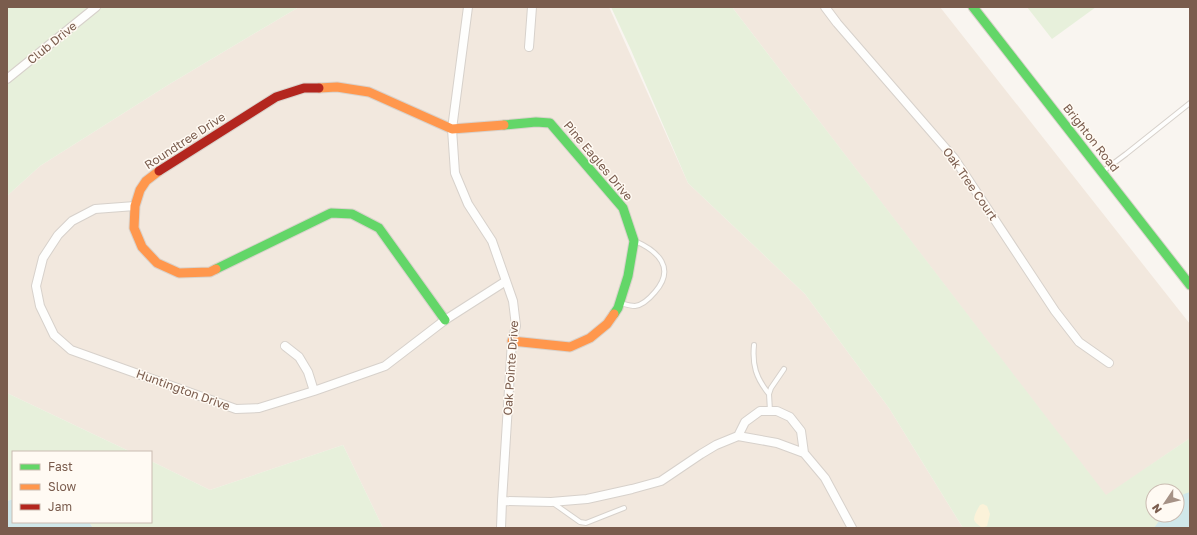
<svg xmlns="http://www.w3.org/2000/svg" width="1197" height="535" font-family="'Golos Text',sans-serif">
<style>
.residential{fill:#f2e8de}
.green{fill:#e7f0db;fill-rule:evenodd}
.sand{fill:#fbf2d9}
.water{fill:#d0e8ea}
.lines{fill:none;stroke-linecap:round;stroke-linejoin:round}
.lane-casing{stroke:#d7d1cb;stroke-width:6}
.street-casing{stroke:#d7d1cb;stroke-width:10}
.fast-casing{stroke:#d9d2cb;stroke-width:11}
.slow-casing{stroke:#d9d2cb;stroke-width:11}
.jam-casing{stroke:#d9d2cb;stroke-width:11}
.lane{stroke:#fefefd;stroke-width:4}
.street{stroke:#fefefd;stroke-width:8}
.fast{stroke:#63d668;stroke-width:9}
.slow{stroke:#ff974d;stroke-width:9}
.jam{stroke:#b3261e;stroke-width:9}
.labels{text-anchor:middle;stroke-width:3;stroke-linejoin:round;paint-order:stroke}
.street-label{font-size:12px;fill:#7a5c4d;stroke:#fffaf3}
</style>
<rect width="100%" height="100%" fill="#f9f5f0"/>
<path class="residential" d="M 299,7 L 609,7 L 688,183 L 805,294 L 889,408 L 963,528 L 383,528 L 343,445 L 210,490 L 151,461 L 151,452 L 131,452 L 7,393 L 7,196 L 40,166 L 168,85 Z
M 732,7 L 940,7 L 1190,324 L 1190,438 L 1106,496 Z"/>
<path class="green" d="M 7,7 L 299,7 L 168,85 L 40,166 L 7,196 Z
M 611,7 L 732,7 L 1106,495 L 1190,438 L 1190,528 L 963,528 L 889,408 L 805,294 L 688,183 L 631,50 ZM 1153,491 L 1177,491 L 1177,515 L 1153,515 Z
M 1027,7 L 1096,7 L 1052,39 Z
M 7,393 L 131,452 L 13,452 L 13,499 L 7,501 Z
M 343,445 L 383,528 L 93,528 L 89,522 L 151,522 L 151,461 L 210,490 Z"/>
<path class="sand" d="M 983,504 L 987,506 L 990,514 L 987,526 L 982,528 L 976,523 L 974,520 C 974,515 977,510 980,505 Z"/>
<path class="water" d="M 1190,492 L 1190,528 L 1154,528 L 1159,521 L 1161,515 L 1177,515 L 1177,500 L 1184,494 Z
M 13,499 L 13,522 L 89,522 L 93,528 L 7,528 L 7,501 Z"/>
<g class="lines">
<g class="lane-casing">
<path id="lane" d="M 1102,172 L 1126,154 L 1190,103
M 620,303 C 624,304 630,306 635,306 C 643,305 650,298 655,292 C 676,268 658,251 635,241
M 754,345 C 752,365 756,378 769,394
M 770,411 L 769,394 L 771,388 L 784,369
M 553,503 L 580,522 L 586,523 L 624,508"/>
</g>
<g class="street-casing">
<path id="street" d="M 468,7 L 452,129 L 455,173 L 468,204 L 492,241 L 513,301 L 516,326 L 512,341 L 502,501 L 501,528
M 825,7 L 837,23 L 954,158 L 1055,311 L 1079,342 L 1109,363
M 529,47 L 532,7
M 7,79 L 96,7
M 135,206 L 95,209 L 72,221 L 58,235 L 43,258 L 36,286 L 40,306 L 54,335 L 71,350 L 236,409 L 259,408 L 314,391 L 385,366 L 445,320 L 506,281
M 285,346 L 299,357 L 308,372 L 314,391
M 738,436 L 745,422 L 760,411 L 777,411 L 790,417 L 801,431 L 804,453
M 502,501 L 551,502 L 587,499 L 632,489 L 661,481 L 701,454 L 716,445 L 738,436 L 777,443 L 804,453 L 825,478 L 852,528"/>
</g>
<g class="fast-casing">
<path id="fast" d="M 973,7 L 1190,285
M 504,125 L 536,122 L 550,123 L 623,208 L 634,241 L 628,276 L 618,308 L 614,314
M 216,269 L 331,213 L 352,214 L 379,228 L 445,320"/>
</g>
<g class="slow-casing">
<path id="slow" d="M 319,88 L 337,87 L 369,92 L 452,129 L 504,125
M 159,171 L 146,181 L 140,190 L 135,206 L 134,228 L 142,247 L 157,263 L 179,273 L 210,272 L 216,269
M 512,341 L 570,347 L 590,338 L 607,324 L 614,314"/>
</g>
<g class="jam-casing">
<path id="jam" d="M 159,171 L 276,97 L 304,88 L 319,88"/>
</g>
<use href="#lane" class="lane"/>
<use href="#street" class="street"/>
<use href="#fast" class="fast"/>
<use href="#slow" class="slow"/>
<use href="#jam" class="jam"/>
</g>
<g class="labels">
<g class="street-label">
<text transform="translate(52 43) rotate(-39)" y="4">Club Drive</text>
<text transform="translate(1091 138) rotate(52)" y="4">Brighton Road</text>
<text transform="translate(185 141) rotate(-33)" y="4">Roundtree Drive</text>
<text transform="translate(598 161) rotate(50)" y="4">Pine Eagles Drive</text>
<text transform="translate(970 184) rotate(55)" y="4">Oak Tree Court</text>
<text transform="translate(511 368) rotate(-86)" y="4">Oak Pointe Drive</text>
<text transform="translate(183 390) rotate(20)" y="4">Huntington Drive</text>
</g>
</g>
<rect width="1197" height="535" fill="none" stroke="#7a5c4d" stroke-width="16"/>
<rect x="12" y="451" width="140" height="72" fill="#fffaf3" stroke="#cabbb1"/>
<rect x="20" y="464" width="20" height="6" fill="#63d668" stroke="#cabbb1"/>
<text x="48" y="471" font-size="12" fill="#7a5c4d">Fast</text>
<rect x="20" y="484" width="20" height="6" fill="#ff974d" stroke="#cabbb1"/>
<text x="48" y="491" font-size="12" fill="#7a5c4d">Slow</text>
<rect x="20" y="504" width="20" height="6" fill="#b3261e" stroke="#cabbb1"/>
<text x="48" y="511" font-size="12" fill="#7a5c4d">Jam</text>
<g transform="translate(1165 503) rotate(235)"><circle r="19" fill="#fffaf3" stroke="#cabbb1"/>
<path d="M0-3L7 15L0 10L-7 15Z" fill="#a69286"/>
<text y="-6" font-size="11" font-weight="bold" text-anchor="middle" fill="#7a5c4d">N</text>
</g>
</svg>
